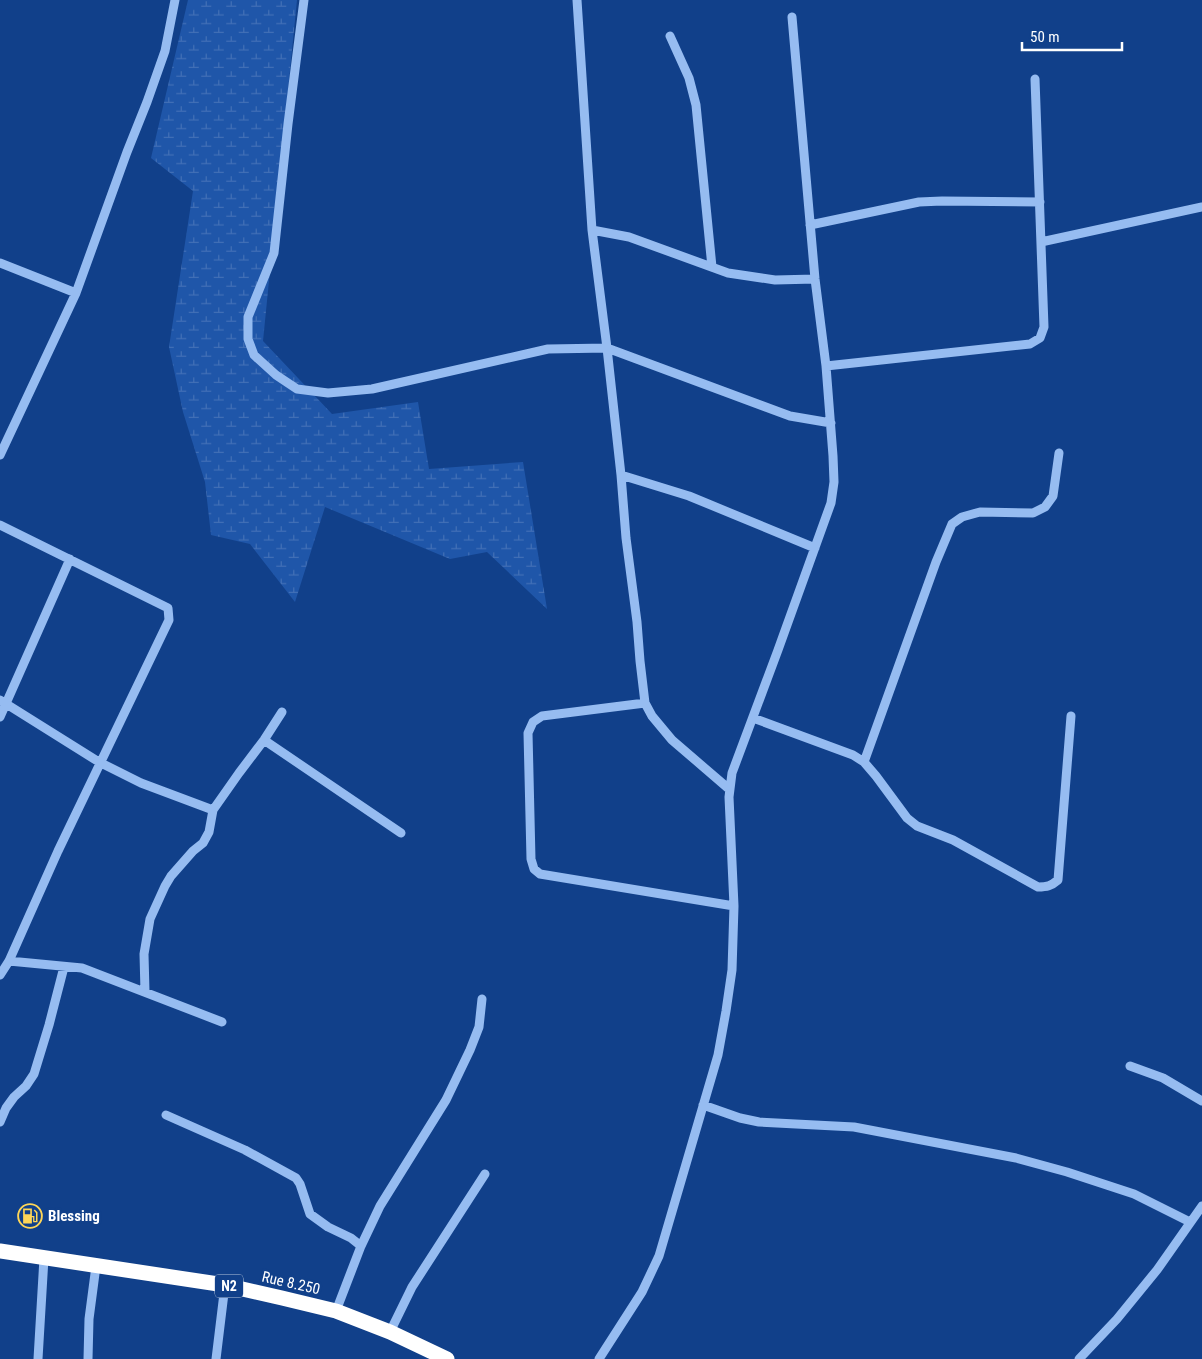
<svg xmlns="http://www.w3.org/2000/svg" width="1202" height="1359" font-family="'Roboto Condensed',sans-serif">
<style>
.wetland{fill:url(#wetland-marsh)}
.lines{fill:none;stroke-linecap:round;stroke-linejoin:round}
.minor{stroke:#96bcf1;stroke-width:9}
.highway{stroke:#fff;stroke-width:15}
.labels{text-anchor:middle;stroke-width:5;stroke-linejoin:round;paint-order:stroke}
.shield{fill:#11408a;stroke:#b8c6dc;stroke-width:1}
.shield-label{font-size:14px;font-weight:bold;fill:#fff}
.poi-label{font-size:15px;font-weight:bold;fill:#fff;stroke:#11408a;text-anchor:start}
.street-label{font-size:15px;fill:#fff;stroke:#11408a}
</style>
<defs>
<pattern id="wetland-marsh" width="20" height="14" patternUnits="userSpaceOnUse" patternTransform="scale(1.25)"><rect width="20" height="14" fill="#1f56a9"/><path d="M1 5h8M5 5V1M11 12h8M15 12V8" fill="none" stroke="#416fb6"/></pattern>
</defs>
<rect width="100%" height="100%" fill="#11408a"/>
<path class="wetland" d="M 188,0 L 297,0 L 263,341 L 332,414 L 418,402 L 429,469 L 523,462 L 547,609 L 487,552 L 450,559 L 325,507 L 295,602 L 250,544 L 211,535 L 205,482 L 183,412 L 169,347 L 193,191 L 151,158 Z"/>
<g class="lines">
<path class="minor" d="M 304,0 L 288,124 L 274,253 L 248,317 L 248,339 L 254,355 L 276,375 L 297,389 L 328,393 L 372,389 L 548,349 L 607,348 L 592,230 L 577,0
M 670,36 L 689,78 L 696,105 L 712,267
M 810,225 L 919,202 L 942,201 L 1040,202
M 592,230 L 629,237 L 728,273 L 775,280 L 815,279
M 1041,242 L 1202,207
M 0,263 L 76,293
M 826,366 L 1030,344 L 1040,338 L 1044,327 L 1035,79
M 0,455 L 76,293 L 127,152 L 147,102 L 165,51 L 175,0
M 621,475 L 689,496 L 815,548
M 0,525 L 168,608 L 169,620 L 58,851 L 9,961 L 0,975
M 0,700 L 99,762 L 141,783 L 213,810
M 645,703 L 542,716 L 533,722 L 528,733 L 531,859 L 534,869 L 540,874 L 734,906
M 0,717 L 70,559
M 753,718 L 853,755 L 864,762 L 876,776 L 907,818 L 917,826 L 953,840 L 1038,887 C 1047,887 1051,886 1058,880 L 1071,716
M 264,740 L 401,833
M 864,762 L 936,562 L 952,524 L 962,517 L 980,512 L 1033,513 L 1045,507 L 1053,496 L 1059,453
M 729,789 L 672,740 L 652,716 L 645,703 L 640,661 L 637,622 L 626,538 L 621,475 L 607,348 L 790,416 L 831,423
M 9,961 L 82,968 L 222,1022
M 145,992 L 144,954 L 150,919 L 165,886 L 171,876 L 193,851 L 203,843 L 209,832 L 213,810 L 239,773 L 264,740 L 282,712
M 1130,1066 L 1163,1078 L 1202,1101
M 703,1105 L 740,1118 L 759,1122 L 854,1127 L 1016,1158 L 1067,1172 L 1134,1194 L 1190,1222
M 166,1115 L 245,1150 L 296,1178 L 300,1184 L 310,1214 L 328,1227 L 351,1238 L 361,1246
M 0,1122 L 6,1108 L 14,1097 L 26,1086 L 34,1074 L 49,1025 L 64,967
M 336,1311 L 361,1246 L 380,1206 L 446,1100 L 470,1050 L 479,1027 L 482,999
M 390,1332 L 412,1287 L 485,1174
M 38,1359 L 44,1258
M 88,1359 L 89,1319 L 96,1266
M 216,1359 L 225,1285
M 599,1359 L 642,1292 L 659,1256 L 718,1055 L 726,1011 L 732,970 L 734,906 L 729,797 L 732,773 L 778,650 L 831,503 L 834,482 L 833,456 L 826,366 L 815,279 L 792,17
M 1079,1359 L 1117,1319 L 1157,1270 L 1202,1206"/>
<path class="highway" d="M 0,1251 L 225,1285 L 282,1298 L 336,1311 L 390,1332 L 447,1359"/>
</g>
<defs>
<g id="fuel-ring" transform="scale(1.25)"><circle r="9.5" fill="#11408a" stroke="#ffd657" stroke-width="1.5"/><path d="M-5.5-6h7V0h2V4h1.3V-2.5L3-4.5l.8-.8L6-3V5H2.5V1h-1V6h-7ZM-4.2-4.7v3.2H.2V-4.7Z" fill="#ffd657"/></g>
</defs>
<g fill-rule="evenodd">
<use href="#fuel-ring" x="30" y="1216"/>
</g>
<g class="labels">
<rect class="shield" x="215" y="1274.5" width="28" height="23" rx="4"/>
<g class="shield-label">
<text x="229" y="1291">N2</text>
</g>
<g class="poi-label">
<text x="48" y="1221">Blessing</text>
</g>
<g class="street-label">
<text transform="translate(291 1283) rotate(13)" y="5">Rue 8.250</text>
</g>
</g>
<path d="M1022 42v8h100v-8" fill="none" stroke="#ffffff" stroke-width="2.5"/>
<text x="1030" y="42" font-size="15" fill="#ffffff" stroke="#11408a" stroke-width="4" paint-order="stroke">50 m</text>
</svg>
